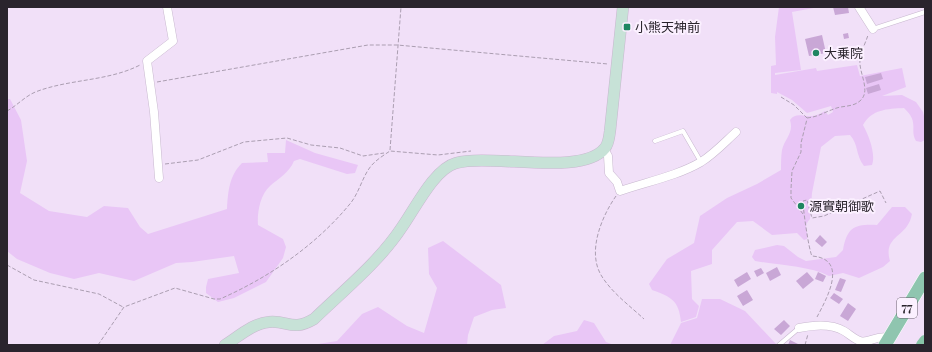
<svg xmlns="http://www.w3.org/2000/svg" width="932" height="352" font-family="'Playfair Display','Noto Sans JP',serif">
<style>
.green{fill:#e9c6f6}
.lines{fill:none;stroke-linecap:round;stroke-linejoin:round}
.river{stroke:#87c4a7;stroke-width:12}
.building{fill:#c9a7d6}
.lane-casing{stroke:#c8b8cf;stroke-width:5}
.street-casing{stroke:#c8b8cf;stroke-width:9}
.secondary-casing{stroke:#c8b8cf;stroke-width:12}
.primary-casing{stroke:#fff;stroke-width:14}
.path{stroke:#ab9eb1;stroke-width:1;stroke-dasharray:4 2;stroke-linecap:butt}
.lane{stroke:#fff;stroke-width:4}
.street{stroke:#fff;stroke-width:8}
.secondary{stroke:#c7e2d7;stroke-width:11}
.primary{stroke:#8fc5af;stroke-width:13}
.poi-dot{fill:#1f8661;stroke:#fbf0ff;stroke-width:1.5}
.labels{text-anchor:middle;stroke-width:4;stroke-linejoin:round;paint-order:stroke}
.shield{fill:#fbf0ff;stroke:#69616c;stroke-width:1}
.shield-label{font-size:12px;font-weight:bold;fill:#2a242d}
.poi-label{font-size:13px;fill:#2a242d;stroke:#fbf0ff;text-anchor:start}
</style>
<rect width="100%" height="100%" fill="#f1e0f8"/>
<path class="green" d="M 779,7 L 819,7 L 792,12 L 801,70 L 775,73 L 775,75 L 816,68 L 817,71 L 857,65 L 860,76 L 902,68 L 906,87 L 882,96 L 902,95 L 916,102 L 923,112 L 925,120 L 925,140 L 921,142 L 916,141 C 909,129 920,123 904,108 C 887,109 872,109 863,125 C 869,136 876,154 872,165 L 864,166 C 855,154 859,145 850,135 L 835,136 L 821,147 L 812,193 L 810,219 C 802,227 809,230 807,239 L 804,240 L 797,233 L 772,235 L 753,221 L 737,222 L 712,250 L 712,264 L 691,271 L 692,299 L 699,306 L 696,317 L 681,322 C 679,301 672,297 652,290 L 649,284 L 667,259 L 694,243 L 700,216 L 727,198 L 757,184 L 781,170 C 781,164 781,156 782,150 C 785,138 794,133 790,120 C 796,112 803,117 812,116 C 816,116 821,113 825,111 L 828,115 L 833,112 L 831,106 L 807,113 L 792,100 L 777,92 L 777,94 L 771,93 L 771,66 L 776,65 L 775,37 Z
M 7,99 L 10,99 L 21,120 L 27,161 L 20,193 L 49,211 L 87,217 L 104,206 L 128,208 L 140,227 L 148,234 L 227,209 C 228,192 229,176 242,163 L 268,162 L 267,153 L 285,153 L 286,140 L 315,153 L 358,165 L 355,173 L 347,174 L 300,159 L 294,161 C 289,173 279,178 270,186 C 260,195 257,213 258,225 L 283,239 L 286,247 L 283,258 L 266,282 L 234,298 L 218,302 L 206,293 L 206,287 L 208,279 L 239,273 L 234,256 L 192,262 L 176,263 L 134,281 L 99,273 L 74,279 L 50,273 L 17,259 L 7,251 Z
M 892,207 L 905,207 L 912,214 C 908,234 893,234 889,248 C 888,252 889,258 890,261 L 883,267 L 859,278 L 843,273 L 829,276 C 809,266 778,265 755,261 L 752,257 L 755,250 L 777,245 L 784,246 L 798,257 L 806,261 L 836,257 L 843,250 C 847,227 855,224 877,225 Z
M 443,241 L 501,285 L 506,308 L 492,310 L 474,317 L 468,335 L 467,345 L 312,345 L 337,341 L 362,314 L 378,307 L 407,326 L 424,333 L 437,288 L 429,274 L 428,248 Z
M 702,299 L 720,299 L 745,311 L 777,345 L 670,345 L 681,323 L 697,318 Z
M 584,320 L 594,323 L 606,342 L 614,345 L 542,345 L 554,336 L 577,331 Z"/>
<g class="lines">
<path class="river" d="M 922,345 L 925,341"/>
</g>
<path class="building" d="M 833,7 L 848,7 L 849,13 L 835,15 Z
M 848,33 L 849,38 L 844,39 L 843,34 Z
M 822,35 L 826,53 L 809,56 L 805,39 Z
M 881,73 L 883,79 L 867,84 L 865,77 Z
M 879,84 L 881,90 L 868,94 L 866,88 Z
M 820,235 L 827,242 L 822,247 L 815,241 Z
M 777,267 L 781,275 L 770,281 L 766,273 Z
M 761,268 L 764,273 L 757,277 L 754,271 Z
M 747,272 L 751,279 L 738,287 L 734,280 Z
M 807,272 L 814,280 L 803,289 L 796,281 Z
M 818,272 L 826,276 L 823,282 L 815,279 Z
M 840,278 L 846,280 L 841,292 L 835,290 Z
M 747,290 L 753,300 L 743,306 L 737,296 Z
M 834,293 L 843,299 L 839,304 L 830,298 Z
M 848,303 L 856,309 L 848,321 L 840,316 Z
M 784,320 L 790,326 L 781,335 L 774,329 Z
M 790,340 L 798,344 L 797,345 L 788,345 Z"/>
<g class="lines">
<g class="lane-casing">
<path id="lane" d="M 873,29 L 925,12
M 655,141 L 683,131 L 701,162
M 779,345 L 799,328"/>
</g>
<g class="street-casing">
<path id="street" d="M 859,7 L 873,29
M 604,149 L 608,156 L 609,173 L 617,182 L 620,191 C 646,182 677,176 701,162 C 714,154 725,142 736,132
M 159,178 L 154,112 L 147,61 L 173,41 L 167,7
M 799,328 C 813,325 831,323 844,331 C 849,334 854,339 860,341 C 869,344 877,334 889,338"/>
</g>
<g class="secondary-casing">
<path id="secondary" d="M 225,345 C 238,337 253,323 269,322 C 288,320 292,332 314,319 C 344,290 379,262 402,227 C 415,209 434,169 456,163 C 491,153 582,177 605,148 C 609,143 609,137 610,131 L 623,7"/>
</g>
<g class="primary-casing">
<path id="primary" d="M 885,345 L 925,278"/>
</g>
<path class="path" d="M 157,82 L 368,45 L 397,45 L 608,64
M 781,97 L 794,105 L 807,118
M 7,111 C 18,105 26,95 38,91 C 71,79 109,81 140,65
M 807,118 C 821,116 822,113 834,109 C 840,106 848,107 855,104 C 875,95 858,74 860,59 C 861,51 866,42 868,35
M 390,150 L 401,7
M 165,164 L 198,160 L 244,142 L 287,138 L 311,145 L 340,148 L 363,156 L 384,153
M 616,196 C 602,216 587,251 601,275 C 611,292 630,306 644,319
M 803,214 L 791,198 L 791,189 L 792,171 L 801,152 L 801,143 L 807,119
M 7,265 L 34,280 L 99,294 L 123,307
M 817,317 C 827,298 849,259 812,256 C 809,251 803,210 803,201 L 807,200 L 812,218 L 824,216 L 880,191 L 886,203
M 98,345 L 124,307 L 175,288 L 214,299 L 220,299 C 268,278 315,246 349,205 C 359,194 362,177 371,166 C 376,160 384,155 390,151 L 438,155 L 471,151
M 805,345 L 808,334"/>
<use href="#lane" class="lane"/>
<use href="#street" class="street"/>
<use href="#secondary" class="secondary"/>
<use href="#primary" class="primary"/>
</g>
<g class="poi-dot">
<rect x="623" y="23" width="8" height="8" rx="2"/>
<circle cx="816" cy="53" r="4"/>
<circle cx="801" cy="206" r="4"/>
</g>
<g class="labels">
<rect class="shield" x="897" y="298" width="20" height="20" rx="3"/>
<g class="shield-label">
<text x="907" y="312">77</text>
</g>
<g class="poi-label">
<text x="635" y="32">小熊天神前</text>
<text x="824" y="58">大乗院</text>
<text x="809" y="211">源實朝御歌</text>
</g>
</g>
<rect width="932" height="352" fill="none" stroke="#2a242d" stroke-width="16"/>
</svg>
